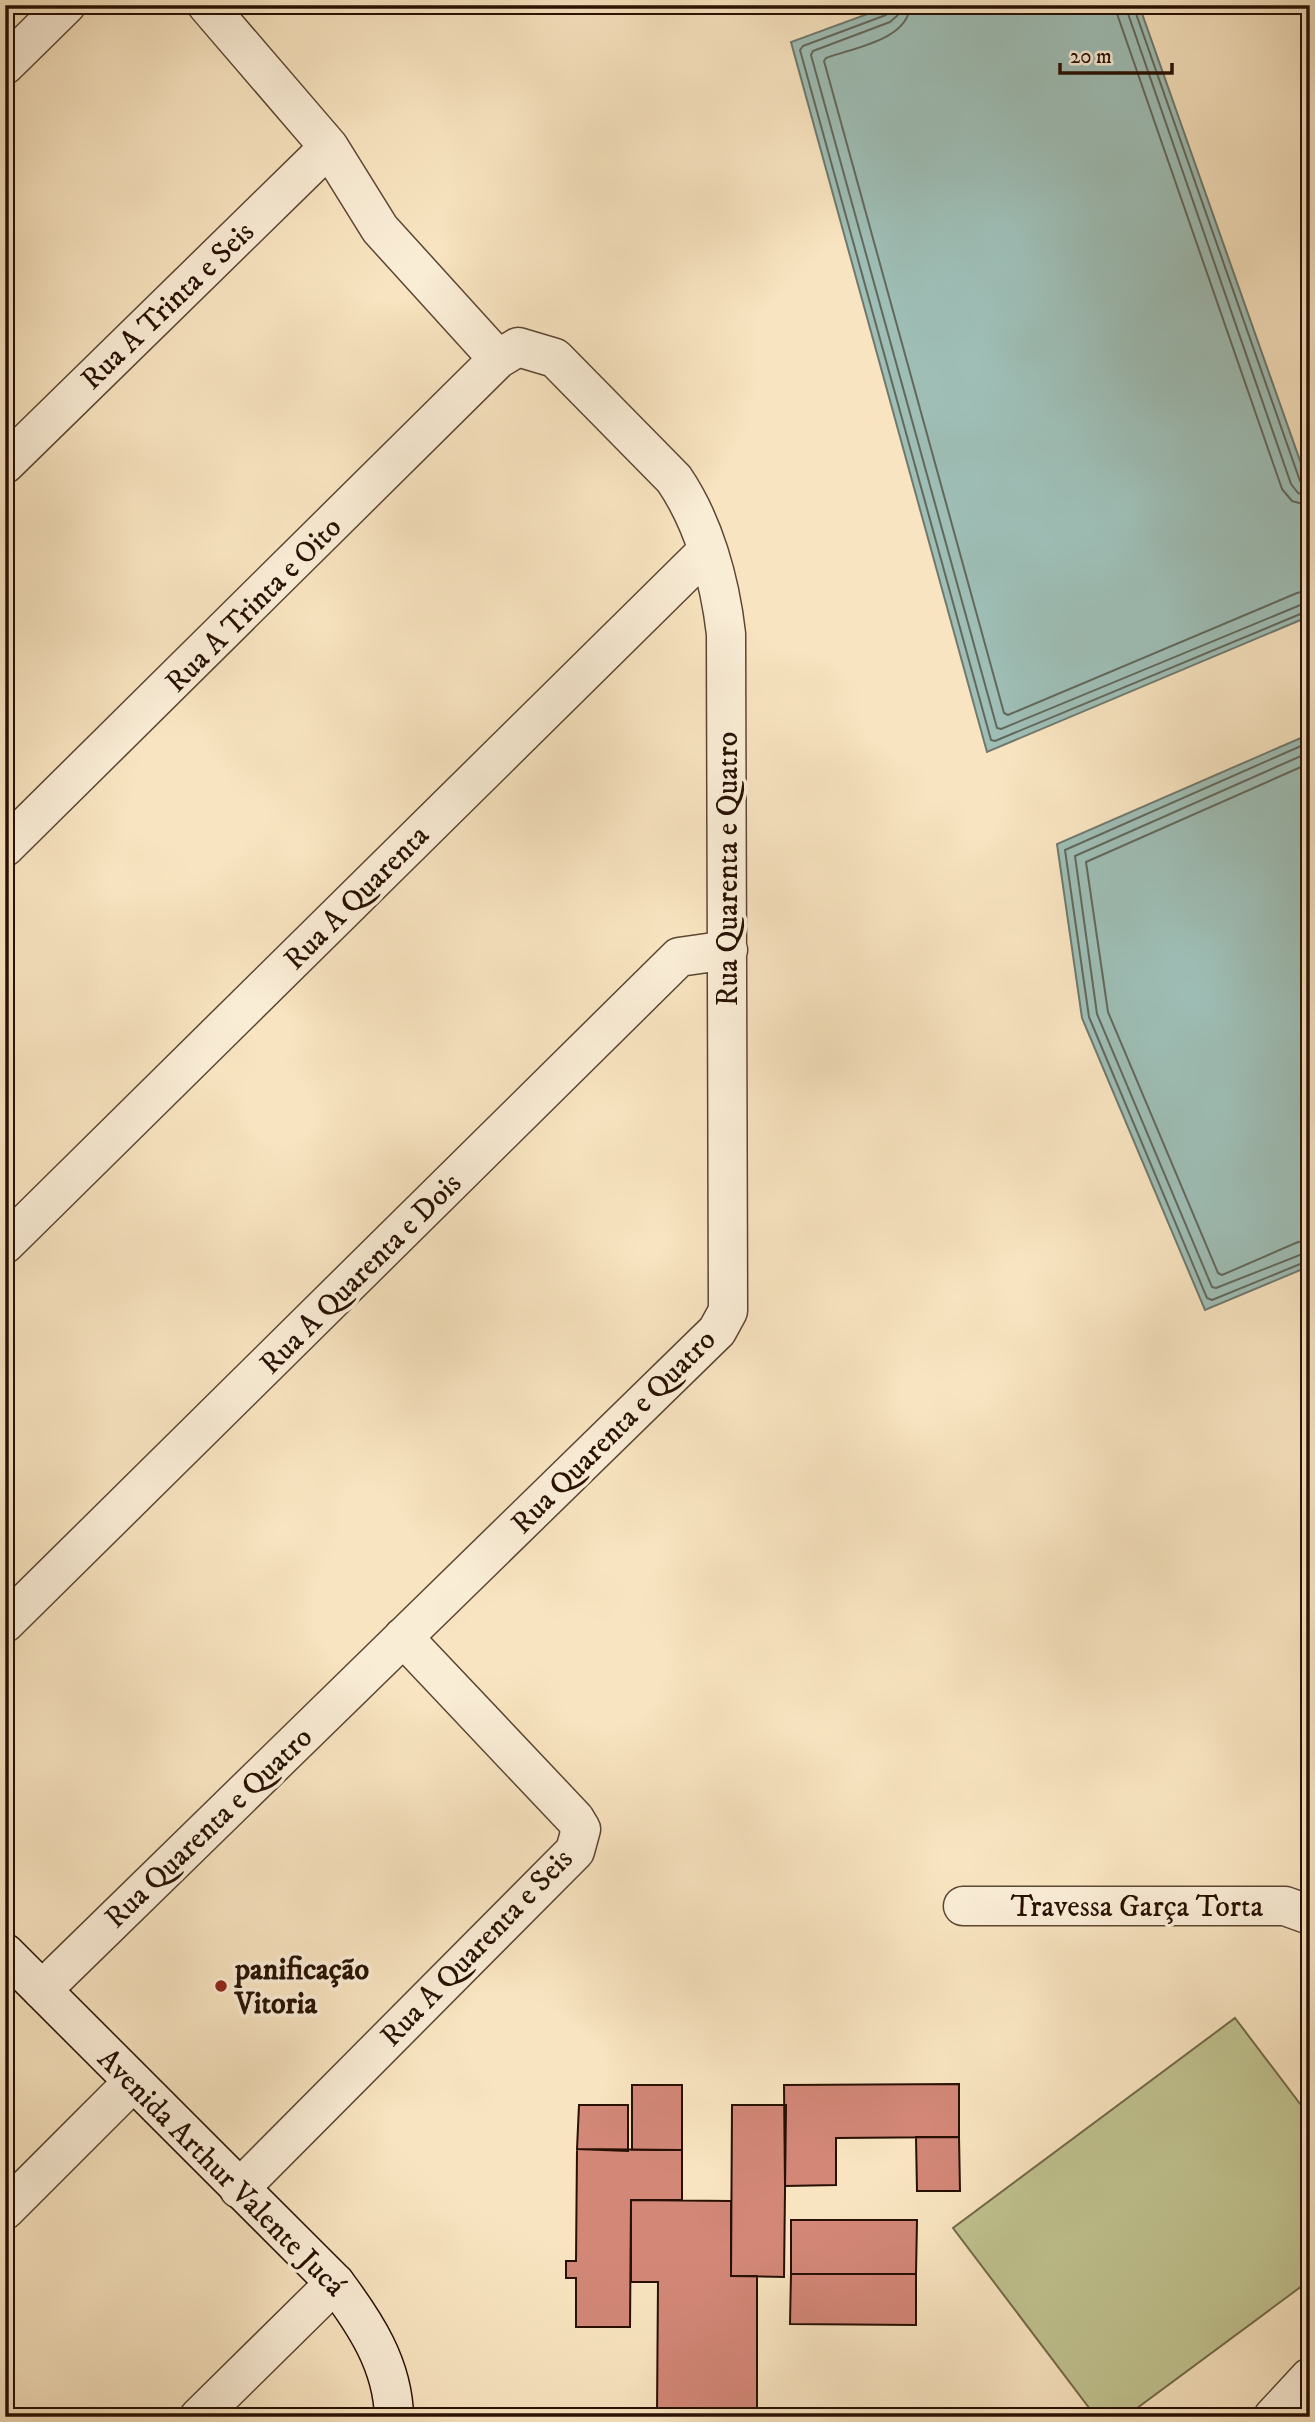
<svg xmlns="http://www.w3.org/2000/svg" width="1315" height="2422" font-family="'IM FELL DW Pica',serif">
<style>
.green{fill:#c0c390;stroke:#746a4a;stroke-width:2}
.water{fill:#9ebeb6;stroke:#6f796e;stroke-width:2}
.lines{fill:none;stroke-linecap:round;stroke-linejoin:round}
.shore{stroke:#63685c;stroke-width:2}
.building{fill:#d28777;stroke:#281103;stroke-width:2}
.street-casing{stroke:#5c4632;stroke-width:41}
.secondary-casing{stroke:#281103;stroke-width:41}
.street{stroke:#faedd6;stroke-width:38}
.secondary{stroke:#faedd6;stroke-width:38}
.poi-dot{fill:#8f2418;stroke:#faedd6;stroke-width:2.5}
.labels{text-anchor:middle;stroke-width:7;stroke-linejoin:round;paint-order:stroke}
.street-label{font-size:30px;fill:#281103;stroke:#faedd6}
.poi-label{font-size:30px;font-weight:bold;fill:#281103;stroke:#faedd6;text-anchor:start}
</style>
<rect width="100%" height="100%" fill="#f8e4c0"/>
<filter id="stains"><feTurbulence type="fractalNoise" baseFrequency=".00286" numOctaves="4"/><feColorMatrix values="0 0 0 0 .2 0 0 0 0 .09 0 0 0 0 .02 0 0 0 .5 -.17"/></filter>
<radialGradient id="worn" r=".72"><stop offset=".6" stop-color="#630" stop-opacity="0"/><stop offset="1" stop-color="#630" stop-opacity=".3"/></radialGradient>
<path class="green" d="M 1235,2018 L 1310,2117 L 1310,2280 L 1125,2417 L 1096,2417 L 953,2228 Z"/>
<path class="water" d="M 892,5 L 1139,5 L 1310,489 L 1310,616 L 987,752 L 791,42 Z
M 1310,734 L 1310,1266 L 1205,1310 L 1082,1018 L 1057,844 Z"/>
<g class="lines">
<path class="shore" d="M 891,5 L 886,15 L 803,46 L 800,50 L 991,740 L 995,741 L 1310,610
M 899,5 L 898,15 L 890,22 L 813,51 L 811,55 L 997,728 L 1001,729 L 1310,601
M 910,5 C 909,40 852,48 826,58 L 824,61 L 1004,713 L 1008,715 L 1297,593 L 1310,590
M 1114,5 L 1282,489 L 1292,501 L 1310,506
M 1125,5 L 1291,484 L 1298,493 L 1310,496
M 1133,5 L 1300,481 L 1310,487
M 1310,742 L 1065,850 L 1089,1017 L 1207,1298 L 1212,1300 L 1310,1260
M 1310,752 L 1075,856 L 1097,1014 L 1212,1287 L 1216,1288 L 1310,1251
M 1310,763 L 1086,862 L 1108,1012 L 1218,1273 L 1222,1275 L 1298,1242 L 1310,1241"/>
</g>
<path class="building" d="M 959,2084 L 959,2137 L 836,2138 L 836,2185 L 785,2186 L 784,2085 Z
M 632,2085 L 682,2085 L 682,2150 L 632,2150 Z
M 579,2105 L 628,2105 L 628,2151 L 577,2149 Z
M 732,2105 L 786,2105 L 784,2277 L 731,2276 Z
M 916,2137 L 959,2137 L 960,2191 L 917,2191 Z
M 577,2149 L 682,2150 L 682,2200 L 631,2200 L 630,2327 L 576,2327 L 576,2278 L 566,2278 L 566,2261 L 576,2261 Z
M 631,2200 L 731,2201 L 731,2276 L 757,2276 L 757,2414 L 657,2414 L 658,2282 L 631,2282 Z
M 791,2220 L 917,2220 L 916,2274 L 791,2274 Z
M 791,2274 L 916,2274 L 916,2325 L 790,2324 Z"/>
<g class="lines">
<g class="street-casing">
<path id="street" d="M 207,5 L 329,147 L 380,229 L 498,359
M 5,65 L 66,5
M 5,464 L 329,147
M 5,847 L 498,359 L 518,347 L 555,358 L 674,479 C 704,523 720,581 726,634 L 728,1311 L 717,1331 L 42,1990
M 5,1244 L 708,550
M 5,1623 L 679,957 L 728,950
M 963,1906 L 1285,1906 L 1310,1915
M 239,2189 L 575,1851 L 581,1829 L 575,1819 L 403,1637
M 5,2210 L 133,2082
M 199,2417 L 335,2283
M 1273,2417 L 1310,2377"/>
</g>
<g class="secondary-casing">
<path id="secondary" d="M 5,1953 L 335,2283 C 365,2323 393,2365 394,2417"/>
</g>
<use href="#street" class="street"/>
<use href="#secondary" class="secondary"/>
</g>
<circle class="poi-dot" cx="221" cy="1986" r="7"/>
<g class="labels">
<g class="street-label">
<text transform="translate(167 305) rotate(-44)" y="10">Rua A Trinta e Seis</text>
<text transform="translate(253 604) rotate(-45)" y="10">Rua A Trinta e Oito</text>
<text transform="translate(727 869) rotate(-90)" y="10">Rua Quarenta e Quatro</text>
<text transform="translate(356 897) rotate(-45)" y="10">Rua A Quarenta</text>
<text transform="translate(360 1273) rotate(-45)" y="10">Rua A Quarenta e Dois</text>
<text transform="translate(613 1431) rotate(-45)" y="10">Rua Quarenta e Quatro</text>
<text transform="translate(208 1827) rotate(-44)" y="10">Rua Quarenta e Quatro</text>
<text x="1137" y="1916">Travessa Garça Torta</text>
<text transform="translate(476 1947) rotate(-46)" y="10">Rua A Quarenta e Seis</text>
<text transform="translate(222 2172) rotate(45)" y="10">Avenida Arthur Valente Jucá</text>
</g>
<g class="poi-label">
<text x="235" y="1979">panificação<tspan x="235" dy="34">Vitoria</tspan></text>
</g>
</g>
<rect width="1315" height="2422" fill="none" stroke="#f8e4c0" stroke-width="28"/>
<rect x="7" y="7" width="1301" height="2408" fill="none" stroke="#281103" stroke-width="3.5"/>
<rect x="14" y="14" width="1287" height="2394" fill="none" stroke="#281103" stroke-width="2"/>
<path d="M1060 63v10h112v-10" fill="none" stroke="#281103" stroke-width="3.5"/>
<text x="1070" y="63" font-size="21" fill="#281103" stroke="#faedd6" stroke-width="5" paint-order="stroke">20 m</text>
<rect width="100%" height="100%" filter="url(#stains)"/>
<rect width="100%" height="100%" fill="url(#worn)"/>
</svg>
